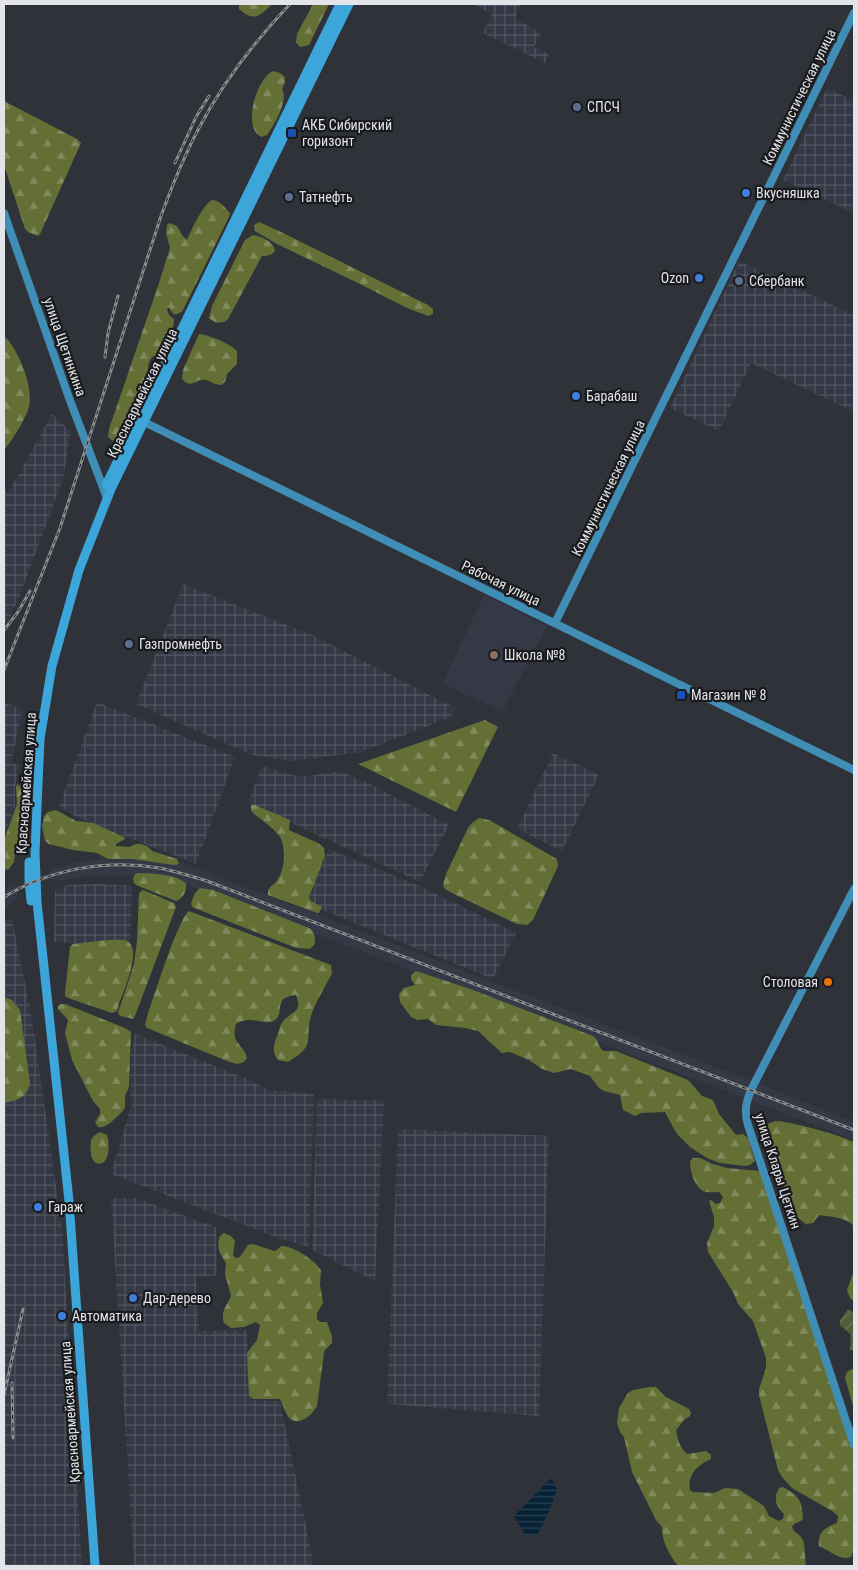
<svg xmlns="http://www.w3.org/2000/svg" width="858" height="1570" font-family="'Roboto Condensed',sans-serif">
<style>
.built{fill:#353946}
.industrial{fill:url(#industrial-grid)}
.forest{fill:url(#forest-firs)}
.garden{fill:url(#garden-furrows)}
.water{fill:url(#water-rules)}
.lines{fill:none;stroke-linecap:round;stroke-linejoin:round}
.secondary{stroke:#408db5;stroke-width:8}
.primary{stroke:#3ca5da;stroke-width:9}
.rail-casing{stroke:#898b91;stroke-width:3}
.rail{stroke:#191a1d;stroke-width:1;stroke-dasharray:4;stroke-linecap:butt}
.service-dot{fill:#5c6f8a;stroke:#191a1d;stroke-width:2}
.transit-dot{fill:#1a4fb4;stroke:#191a1d;stroke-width:2}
.shop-dot{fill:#3f7fe0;stroke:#191a1d;stroke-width:2}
.education-dot{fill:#8d6e63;stroke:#191a1d;stroke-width:2}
.food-dot{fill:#e8710a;stroke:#191a1d;stroke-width:2}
.labels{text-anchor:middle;stroke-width:4.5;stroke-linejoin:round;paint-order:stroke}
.street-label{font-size:14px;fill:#e3e4e9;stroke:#191a1d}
.poi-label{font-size:14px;fill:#e3e4e9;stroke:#191a1d;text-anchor:start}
</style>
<defs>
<pattern id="industrial-grid" width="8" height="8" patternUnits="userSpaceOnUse" patternTransform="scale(1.25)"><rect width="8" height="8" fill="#353946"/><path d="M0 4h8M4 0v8" fill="none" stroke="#525661"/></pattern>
<pattern id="forest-firs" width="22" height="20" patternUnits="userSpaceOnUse" patternTransform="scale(1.25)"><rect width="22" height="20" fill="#636f35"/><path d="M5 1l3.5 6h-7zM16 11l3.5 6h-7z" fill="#818a5c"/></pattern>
<pattern id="garden-furrows" width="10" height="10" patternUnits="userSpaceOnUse" patternTransform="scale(1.25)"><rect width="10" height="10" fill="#535b3a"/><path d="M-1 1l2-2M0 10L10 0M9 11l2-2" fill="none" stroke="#6c7256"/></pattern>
<pattern id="water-rules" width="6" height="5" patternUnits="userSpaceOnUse" patternTransform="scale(1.25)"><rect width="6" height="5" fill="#072236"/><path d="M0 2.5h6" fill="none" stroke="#2b4253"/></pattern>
</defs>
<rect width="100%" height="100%" fill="#2f3239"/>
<path class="built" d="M 484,595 L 547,626 L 503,711 L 442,684 Z
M 131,856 L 183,863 L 742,1077 L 854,1122 L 854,1140 L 177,881 L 162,878 L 133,875 L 77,877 L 56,882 L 49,879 L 19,890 L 16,900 L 4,909 L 4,889 L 12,884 L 17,886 L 47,875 L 52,869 L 77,862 Z"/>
<path class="industrial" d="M 473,4 L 521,4 L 515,18 L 541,33 L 534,47 L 549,54 L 545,63 L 483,33 L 492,14 Z
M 827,88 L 854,101 L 854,213 L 783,180 Z
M 739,261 L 854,315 L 854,412 L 751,363 L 719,431 L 670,408 Z
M 52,414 L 71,432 L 63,479 L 19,598 L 9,619 L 4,625 L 4,490 L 8,493 Z
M 183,584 L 312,635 L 455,708 L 451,717 L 361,752 L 292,761 L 252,755 L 136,704 Z
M 97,702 L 235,757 L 196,864 L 78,818 L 59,806 Z
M 4,703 L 23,709 L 11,762 L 19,766 L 15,788 L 15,806 L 4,837 Z
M 553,753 L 599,775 L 562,851 L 517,829 Z
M 262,766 L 296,776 L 309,776 L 339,771 L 370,784 L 449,825 L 420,882 L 248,803 Z
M 329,849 L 417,885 L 516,933 L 493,979 L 305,903 Z
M 98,884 L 132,886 L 130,948 L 54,942 L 55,891 L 68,885 Z
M 12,918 L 32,1019 L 62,1228 L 82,1566 L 4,1566 L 4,921 Z
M 135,1034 L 245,1078 L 268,1090 L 314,1094 L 309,1247 L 278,1238 L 111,1174 L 132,1103 L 130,1099 L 131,1052 Z
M 317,1099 L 384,1100 L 375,1281 L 312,1250 Z
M 398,1129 L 549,1136 L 539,1416 L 387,1404 Z
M 111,1198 L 135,1198 L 216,1227 L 217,1275 L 196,1277 L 199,1331 L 247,1330 L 251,1400 L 280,1401 L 312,1556 L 312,1566 L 134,1566 Z"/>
<path class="forest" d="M 239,4 L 272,4 C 259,17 254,22 239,9 Z
M 313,4 L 329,4 L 309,45 L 300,47 L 296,42 L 297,34 Z
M 273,71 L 280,73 L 285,77 L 285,82 L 282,89 C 289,100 274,126 267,135 L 261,137 C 242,127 256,79 273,71 Z
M 4,101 L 77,139 L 81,143 L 40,234 L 38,236 L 28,232 L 25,229 L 4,165 Z
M 212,200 C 221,201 224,207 230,213 L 229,217 L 183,310 C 177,317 172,315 169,307 L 167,309 L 169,315 L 174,319 C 173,331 172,337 161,343 L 162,351 L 161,354 L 152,357 C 145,367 150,368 148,378 L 121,434 L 118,439 L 113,441 L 108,437 L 109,429 L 158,286 L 170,248 L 166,233 L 167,225 L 169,223 L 177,226 L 182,235 L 187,240 C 192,229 202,206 212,200 Z
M 259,222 L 281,232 L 428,305 L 433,309 L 433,314 L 428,316 L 407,308 L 360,284 L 277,244 L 255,231 L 254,225 Z
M 253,235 C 261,236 273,241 275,250 C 273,255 268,256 262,256 L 228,319 L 224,322 L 216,323 L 209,318 L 212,306 L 245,240 Z
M 199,334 C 209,335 231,344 237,351 L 237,364 L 227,374 L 225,382 L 221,385 C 215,385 211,381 205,380 C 196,378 192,390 182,379 L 183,370 Z
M 4,336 C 18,348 34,388 29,407 C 26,418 12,441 4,450 Z
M 485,720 L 498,727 L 456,812 L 358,764 Z
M 17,784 L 20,786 L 23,796 L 22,841 L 15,853 L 14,862 L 9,869 L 4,870 L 4,840 L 17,804 L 16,788 Z
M 251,805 L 255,805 L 290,820 L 289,830 L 291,831 L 318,843 L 324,848 L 325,856 L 309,897 L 311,901 L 322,907 L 319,913 L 317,913 L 268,895 C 267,886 274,886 278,879 C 285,869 286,848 280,837 C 275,829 260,819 253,813 L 251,810 Z
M 56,810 L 76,821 L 93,823 L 124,837 L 125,839 L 116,844 L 116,846 L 130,847 L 136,844 L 141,844 L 147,846 L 152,851 L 177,859 L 179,864 L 174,865 L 132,859 L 108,859 L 97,853 L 73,850 L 49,844 L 45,841 L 42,826 L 44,816 L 48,812 Z
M 479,818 L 489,820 L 557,859 L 558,866 L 552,879 L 533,920 L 527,925 L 517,924 L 452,893 L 445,889 L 443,885 L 446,874 L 468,828 L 472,823 Z
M 138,873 C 153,874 172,873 186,883 C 187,890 183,899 176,901 L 136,885 L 134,883 L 133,878 L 135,874 Z
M 200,888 L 213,890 L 309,928 C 315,931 315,938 315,944 L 310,949 L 296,948 L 197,909 L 192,907 L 191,903 L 195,893 Z
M 143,890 L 174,903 L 176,907 L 135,1016 L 133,1019 L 120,1016 L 118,1013 L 134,964 L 137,941 L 139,894 L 141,891 Z
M 189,911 L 331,965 L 332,973 C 326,986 315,1002 311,1016 C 304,1043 317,1044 288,1062 L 278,1060 C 270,1051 275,1041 279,1031 C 280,1027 281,1023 284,1020 C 293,1011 303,1012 296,995 C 272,997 285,1013 275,1020 C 267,1027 251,1014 236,1024 C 230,1044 244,1044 247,1058 C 242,1066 235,1064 227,1061 L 147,1028 L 145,1025 L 147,1017 C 153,999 178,919 189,911 Z
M 107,940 C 113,940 121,939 127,941 C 143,949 123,992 119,1004 L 117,1011 L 112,1013 L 68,998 L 65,996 L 65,993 L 70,947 L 73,944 Z
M 416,971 L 473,990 L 593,1036 C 599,1040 598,1048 604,1051 L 616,1051 L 688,1080 L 702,1096 L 713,1100 L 719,1114 L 736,1135 L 743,1134 L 748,1138 L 755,1161 L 750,1165 L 745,1166 L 720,1163 L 707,1158 L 690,1147 L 679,1136 L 674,1129 L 665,1112 L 641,1113 L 635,1116 L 623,1110 L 620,1095 L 604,1091 L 599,1088 L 590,1076 L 571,1069 L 554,1073 L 542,1069 L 529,1060 L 510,1052 L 502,1053 L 478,1031 L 465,1028 L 436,1025 L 428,1019 L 417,1020 L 411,1017 L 400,1002 L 399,994 L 404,988 L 415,985 L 411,979 L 411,975 Z
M 4,997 L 12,1000 L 20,1010 L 30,1083 C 27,1098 18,1100 4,1103 Z
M 61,1004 L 65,1004 L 125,1028 L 131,1032 L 129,1087 L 125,1096 L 125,1108 C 119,1115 107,1129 98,1127 L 95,1122 L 100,1114 L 100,1109 L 93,1101 L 72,1060 L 65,1033 L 68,1020 L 58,1009 L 58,1006 Z
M 775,1121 C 782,1121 789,1123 795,1124 C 816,1129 835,1134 854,1142 L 854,1226 C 845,1217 832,1217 819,1215 L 813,1223 L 806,1224 L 794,1215 L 765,1131 L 768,1124 Z
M 100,1132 L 107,1135 C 110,1143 110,1168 96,1163 C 90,1160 90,1146 91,1140 C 93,1136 96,1134 100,1132 Z
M 693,1158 L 700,1158 L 713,1164 L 727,1168 L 760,1171 L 854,1451 L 854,1550 L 851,1557 C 841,1561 832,1552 823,1548 L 819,1546 C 817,1532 826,1527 837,1523 L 838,1516 L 832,1511 L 792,1488 L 782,1477 L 778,1470 L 759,1395 L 759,1389 L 766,1368 L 766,1358 L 753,1321 L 738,1304 L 733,1292 L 708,1252 L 707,1243 L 714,1226 L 714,1217 L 709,1201 L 711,1200 L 716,1204 L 720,1203 L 723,1197 L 719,1192 C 714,1192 707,1193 703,1191 C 694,1186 690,1171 690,1161 Z
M 224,1233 L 231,1236 L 235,1241 L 233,1255 L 236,1258 L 240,1257 L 248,1245 L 253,1244 L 274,1251 L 277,1250 L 281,1246 C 292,1245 315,1260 321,1270 L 320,1284 L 323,1303 L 317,1313 L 317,1319 L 320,1322 L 327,1322 L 332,1336 L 332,1343 L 325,1350 L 324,1353 L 317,1406 C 312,1416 296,1429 287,1415 C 284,1410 283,1404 280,1399 L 253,1399 L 249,1396 L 247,1353 L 257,1340 L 260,1325 L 256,1322 L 244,1327 L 231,1328 L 224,1323 C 220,1311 227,1306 231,1296 L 225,1274 L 226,1263 C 220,1254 216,1248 220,1236 Z
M 854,1271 L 854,1301 L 850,1298 L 847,1290 Z
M 854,1368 L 854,1409 L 845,1378 L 847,1372 Z
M 650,1387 L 656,1387 L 666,1397 L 689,1409 L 691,1413 L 690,1416 L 684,1420 L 676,1430 C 677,1438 680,1448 687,1454 L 706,1451 L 711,1455 L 711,1459 C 698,1465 687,1474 690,1490 L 693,1492 L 714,1493 L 725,1488 L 738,1489 L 764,1506 L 769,1516 L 779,1521 L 783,1519 L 784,1514 C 776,1506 773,1498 779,1488 L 783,1487 C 799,1496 802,1500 803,1519 L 801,1521 L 794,1524 L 792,1527 C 794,1533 800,1534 803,1540 C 805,1544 805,1560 806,1566 L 678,1566 C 669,1554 662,1542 662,1527 L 656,1520 L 632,1472 L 624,1437 L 620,1432 L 617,1423 L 619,1408 L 628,1393 L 633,1390 Z"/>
<path class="garden" d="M 848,1309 L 854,1313 L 854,1350 L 850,1350 L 851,1335 L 840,1325 L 840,1320 Z"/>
<path class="water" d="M 551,1478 L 557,1490 L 549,1511 L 538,1534 L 525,1535 L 514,1516 Z"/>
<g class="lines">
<path class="secondary" d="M 4,213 L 68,395 L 107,498
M 140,420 L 854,770
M 555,623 L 854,13
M 854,889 L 751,1090 C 746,1102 744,1112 748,1125 L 854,1445"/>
<path class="primary" d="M 106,485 L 340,4
M 29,862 L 29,880 L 31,901
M 95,1566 L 69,1201 L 37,902 L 35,852 L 40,739 L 52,666 L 79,570 L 111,489 L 349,4"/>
<g class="rail-casing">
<path id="rail" d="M 175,163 L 196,117 L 209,96
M 105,357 L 108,333 L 118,296
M 4,630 L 18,612 L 30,591
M 4,670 L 60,528 L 161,216 C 172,186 184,156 199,128 C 223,82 255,41 290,4
M 4,897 C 50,869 106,859 159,868 C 175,871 191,876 207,881 L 854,1130
M 12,1383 L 13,1438
M 4,1395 L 23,1309"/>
</g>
<use href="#rail" class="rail"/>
</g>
<g class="service-dot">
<circle cx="577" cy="107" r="5"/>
<circle cx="289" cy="197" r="5"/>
<circle cx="739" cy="281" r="5"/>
<circle cx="129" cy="644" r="5"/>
</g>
<g class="transit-dot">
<rect x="287" y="128" width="10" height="10" rx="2.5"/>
<rect x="676" y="690" width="10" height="10" rx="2.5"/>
</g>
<g class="shop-dot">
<circle cx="746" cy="193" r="5"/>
<circle cx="699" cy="278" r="5"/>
<circle cx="576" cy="396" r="5"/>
<circle cx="38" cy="1207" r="5"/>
<circle cx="133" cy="1298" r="5"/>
<circle cx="62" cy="1316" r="5"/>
</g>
<circle class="education-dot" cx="494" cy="655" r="5"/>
<circle class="food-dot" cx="828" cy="982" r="5"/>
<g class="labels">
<g class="street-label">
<text transform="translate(799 97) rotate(-64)" y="5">Коммунистическая улица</text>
<text transform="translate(65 347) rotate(71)" y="5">улица Щетинкина</text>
<text transform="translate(142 393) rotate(-64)" y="5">Красноармейская улица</text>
<text transform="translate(608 488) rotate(-64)" y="5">Коммунистическая улица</text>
<text transform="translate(501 583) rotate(26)" y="5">Рабочая улица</text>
<text transform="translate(26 783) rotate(-86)" y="5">Красноармейская улица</text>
<text transform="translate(778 1171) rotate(72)" y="5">улица Клары Цеткин</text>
<text transform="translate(70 1412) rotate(-94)" y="5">Красноармейская улица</text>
</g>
<g class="poi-label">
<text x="587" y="112">СПСЧ</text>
<text x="302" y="130">АКБ Сибирский<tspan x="302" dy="16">горизонт</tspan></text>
<text x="756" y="198">Вкусняшка</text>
<text x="299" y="202">Татнефть</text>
<text x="689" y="283" text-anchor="end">Ozon</text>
<text x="749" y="286">Сбербанк</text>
<text x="586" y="401">Барабаш</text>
<text x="139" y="649">Газпромнефть</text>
<text x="504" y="660">Школа №8</text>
<text x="691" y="700">Магазин № 8</text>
<text x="818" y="987" text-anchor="end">Столовая</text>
<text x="48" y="1212">Гараж</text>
<text x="143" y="1303">Дар-дерево</text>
<text x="72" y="1321">Автоматика</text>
</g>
</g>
<rect width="858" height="1570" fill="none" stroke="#e3e4e9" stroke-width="10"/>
</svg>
